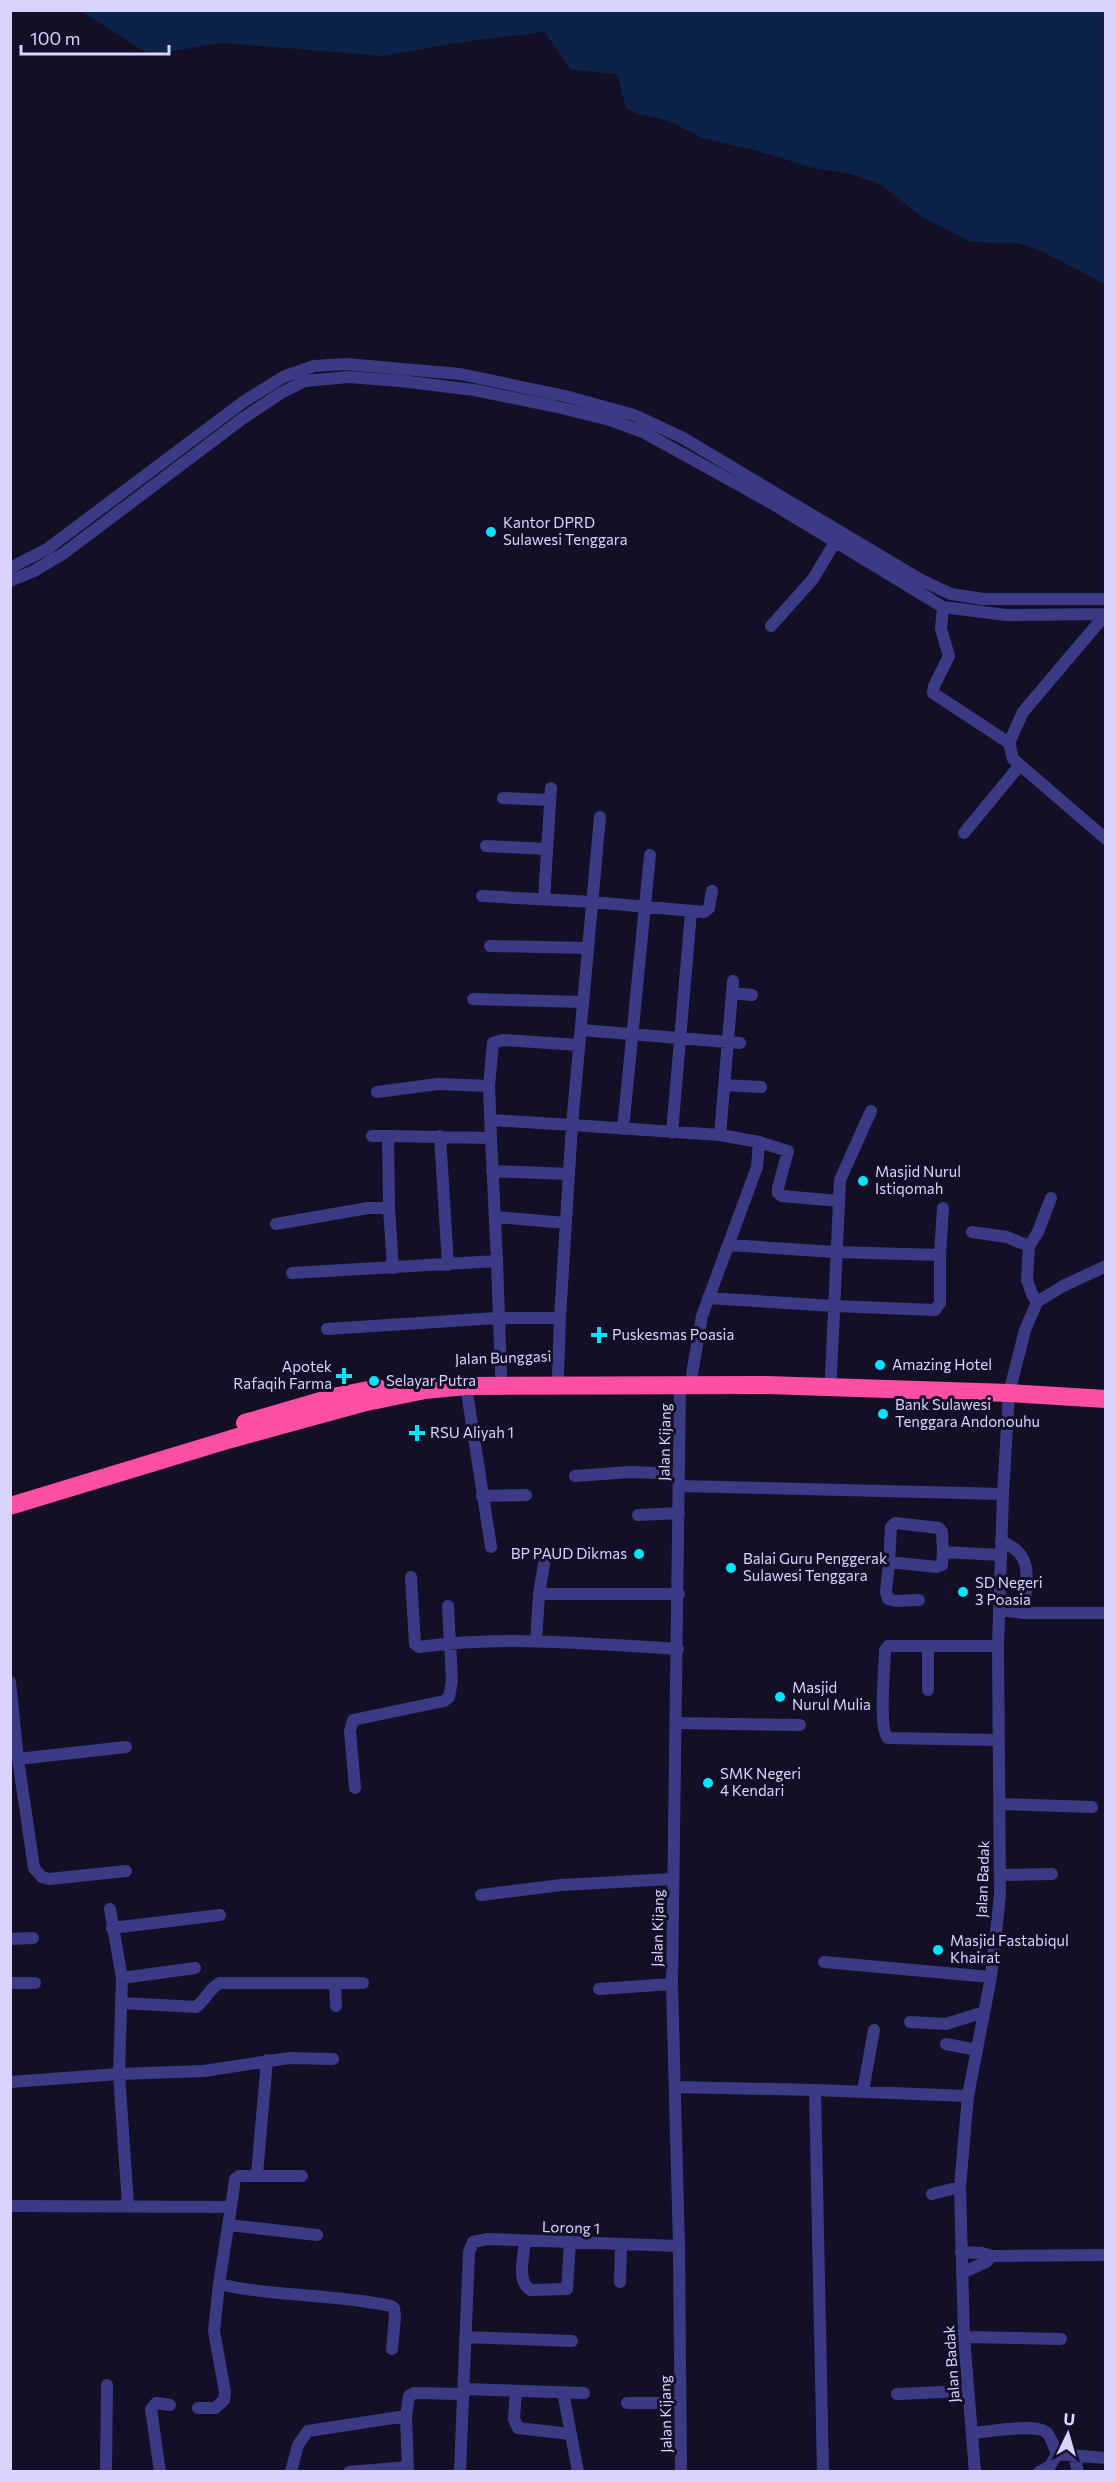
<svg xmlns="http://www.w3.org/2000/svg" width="1116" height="2482" font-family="Commissioner,sans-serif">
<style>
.water{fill:#0c2248}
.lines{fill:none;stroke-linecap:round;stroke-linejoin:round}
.minor{stroke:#3d3a85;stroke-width:12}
.highway{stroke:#ff4fa3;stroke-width:18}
.poi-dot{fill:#00e5ff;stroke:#130f26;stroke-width:2}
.labels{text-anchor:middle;stroke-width:6;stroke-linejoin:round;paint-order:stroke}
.poi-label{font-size:15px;fill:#d9d4ff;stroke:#130f26;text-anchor:start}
.street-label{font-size:15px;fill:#d9d4ff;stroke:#130f26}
</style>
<rect width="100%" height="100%" fill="#130f26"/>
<path class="water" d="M 81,11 L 1105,11 L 1105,284 L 1041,251 L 1019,243 L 971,242 L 920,216 L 882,185 L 851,174 L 809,167 L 758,151 L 702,138 L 669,121 L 636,113 L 626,108 L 617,74 L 571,70 L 544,32 L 455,43 L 383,56 L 222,43 L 150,55 Z"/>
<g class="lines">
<path class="minor" d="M 10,568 L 47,549 L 243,402 L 283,377 L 314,366 L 346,364 L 460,374 L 565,396 L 634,415 L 683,438 L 921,580 L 951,594 L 983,599 L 1106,599
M 10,581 L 34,571 L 64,553 L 242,419 L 281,393 L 305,381 L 348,377 L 401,381 L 474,390 L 553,406 L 610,420 L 643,432 L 773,504 L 943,607 L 1006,615 L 1106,614
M 943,607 L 941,629 L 949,656 L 934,686 L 933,693 L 1009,743
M 1106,614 L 1023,712 L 1009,743 L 1013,759 L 1106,839
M 771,626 L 813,579 L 835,542
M 503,798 L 550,800
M 964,833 L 1020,765
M 486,846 L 547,849
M 482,896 L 592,902 L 704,912 L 709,908 L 712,891
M 544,899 L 551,788
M 490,946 L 588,948
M 732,993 L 752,995
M 473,999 L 583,1002
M 581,1030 L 740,1043
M 724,1085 L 761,1087
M 377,1092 L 438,1084 L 489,1086
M 491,1120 L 572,1125 L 600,817
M 623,1129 L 650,855
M 672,1133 L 691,912
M 720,1135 L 733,981
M 372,1136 L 388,1136
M 440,1136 L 448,1265
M 491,1138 L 489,1086 L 493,1043 L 503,1040 L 579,1045
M 759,1142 L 788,1151 L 778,1188 L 778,1193 L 782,1196 L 839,1201
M 492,1171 L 569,1174
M 389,1208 L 388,1136 L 491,1138 L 497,1261
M 495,1217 L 566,1223
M 276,1224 L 368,1208 L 389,1208 L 393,1268
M 972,1232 L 1007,1237 L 1029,1246
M 940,1255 L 943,1208
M 292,1273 L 497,1261 L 501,1374
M 708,1298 L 834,1306 L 935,1310 L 940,1303 L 940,1255 L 835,1252 L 728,1245
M 1037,1302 L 1032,1294 L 1027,1280 L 1029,1246 L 1038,1232 L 1051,1198
M 327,1329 L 497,1318 L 560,1318
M 558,1375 L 560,1318 L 572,1125 L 720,1135 L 759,1142 L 757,1167 L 702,1316 L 692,1374
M 831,1376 L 840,1180 L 871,1111
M 680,1385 L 672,1984 L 679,2246 L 681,2472
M 466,1386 L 491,1547
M 575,1476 L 630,1472 L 679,1474
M 679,1486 L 1003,1494
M 482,1496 L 526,1495
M 638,1515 L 679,1513
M 1001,1541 C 1037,1556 1025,1580 1024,1613 L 1106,1613
M 889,1562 L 891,1527 L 895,1523 L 939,1528 L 942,1532 L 943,1552
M 544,1564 L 539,1594 L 679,1594
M 411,1577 L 415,1644 L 419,1647 C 505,1635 591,1644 678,1649
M 919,1600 L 896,1601 L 888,1599 L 886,1592 L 889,1562 L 937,1567 L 942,1565 L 943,1552 L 1001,1555
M 999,1610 L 1024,1613
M 536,1641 L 539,1594
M 928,1646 L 928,1690
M 998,1646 L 888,1646 L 885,1650 C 885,1666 878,1729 888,1738 L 999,1740
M 10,1682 L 18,1759 L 34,1868 L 42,1877 L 49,1879 L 126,1871
M 676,1723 L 800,1725
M 18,1759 L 126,1747
M 355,1788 L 350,1731 L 353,1720 L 444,1701 L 449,1697 L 452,1681 L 448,1606
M 999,1804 L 1092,1807
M 1000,1875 L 1052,1874
M 481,1895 L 561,1885 L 673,1879
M 110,1909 L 122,1978 L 119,2074 L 128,2205
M 112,1928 L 220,1915
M 10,1939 L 33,1938
M 824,1962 L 991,1977
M 122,1978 L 195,1968
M 10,1983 L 35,1983
M 335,1983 L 336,2006
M 599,1989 L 672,1984
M 123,2003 L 196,2007 C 206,2000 209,1988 220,1983 L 363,1983
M 910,2022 L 946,2024 L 984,2012
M 946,2044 L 977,2050
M 10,2082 L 119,2074 L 204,2071 L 289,2058 L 333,2059
M 675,2087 L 815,2090
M 863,2091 L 874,2030
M 257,2174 L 267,2060
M 932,2194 L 960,2187
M 10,2206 L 231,2207 L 219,2284 C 276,2297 335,2294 391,2306 L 394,2308 L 395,2317 L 392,2349
M 231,2207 L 235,2179 L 239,2176 L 302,2176
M 229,2225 L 317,2235
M 525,2241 C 524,2255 516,2283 531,2290 L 567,2289 L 570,2242
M 961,2252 L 982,2253 L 992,2256
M 962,2273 L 986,2262 L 992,2256 L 1106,2255
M 620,2282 L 621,2245
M 465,2337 L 572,2341
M 964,2337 L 1061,2339
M 464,2389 L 584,2393
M 516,2391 L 514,2419 L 518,2428 L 570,2434
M 563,2392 L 578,2472
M 897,2394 L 968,2391
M 627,2403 L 680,2403
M 198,2408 L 215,2408 L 224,2400 L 225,2392 L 214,2331 L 219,2284
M 973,2433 C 988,2432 1034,2423 1046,2432 C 1051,2436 1054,2447 1057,2454
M 1074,2456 L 1078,2472
M 106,2472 L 107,2385
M 160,2472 L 151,2409 L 156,2403 L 170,2405
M 291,2472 L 298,2445 L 308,2431 L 406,2416
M 349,2472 L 408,2467
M 408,2472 L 406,2416 L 409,2396 L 414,2393 L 464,2394
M 460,2472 L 469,2252 L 473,2242 L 488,2239 L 679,2246
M 823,2472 L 815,2090 L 968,2096
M 975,2472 L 964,2337 L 960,2187 L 968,2096 L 991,1977 L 1000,1895 L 998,1646 L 1003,1494 L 1009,1393 L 1025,1330 L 1037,1302 L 1063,1286 L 1106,1266
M 1039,2472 L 1050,2466 L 1057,2454 L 1106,2458"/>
<path class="highway" d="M 245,1423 L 338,1396 L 378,1388
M 10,1506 L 231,1439 L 362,1403 L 425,1390 L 466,1386 L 766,1385 L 1009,1393 L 1106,1399"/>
</g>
<g class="poi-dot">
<circle cx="491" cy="532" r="6"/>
<circle cx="863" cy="1181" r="6"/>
<path d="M596 1326h6v6h6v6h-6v6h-6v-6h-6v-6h6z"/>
<circle cx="880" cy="1365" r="6"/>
<path d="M341 1367h6v6h6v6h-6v6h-6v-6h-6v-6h6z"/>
<circle cx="374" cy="1381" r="6"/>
<circle cx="883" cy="1414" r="6"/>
<path d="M414 1424h6v6h6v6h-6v6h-6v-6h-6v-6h6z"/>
<circle cx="639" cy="1554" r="6"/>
<circle cx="731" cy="1568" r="6"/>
<circle cx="963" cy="1592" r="6"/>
<circle cx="780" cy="1697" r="6"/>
<circle cx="708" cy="1783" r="6"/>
<circle cx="938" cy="1950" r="6"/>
</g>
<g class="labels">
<g class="poi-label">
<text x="503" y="528">Kantor DPRD<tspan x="503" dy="17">Sulawesi Tenggara</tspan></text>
<text x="875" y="1177">Masjid Nurul<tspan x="875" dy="17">Istiqomah</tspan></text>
<text x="612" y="1340">Puskesmas Poasia</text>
<text x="892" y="1370">Amazing Hotel</text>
<text x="332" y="1372" text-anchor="end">Apotek<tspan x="332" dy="17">Rafaqih Farma</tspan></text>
<text x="386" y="1386">Selayar Putra</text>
<text x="895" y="1410">Bank Sulawesi<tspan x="895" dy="17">Tenggara Andonouhu</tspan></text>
<text x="430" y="1438">RSU Aliyah 1</text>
<text x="627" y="1559" text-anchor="end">BP PAUD Dikmas</text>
<text x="743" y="1564">Balai Guru Penggerak<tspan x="743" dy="17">Sulawesi Tenggara</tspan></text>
<text x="975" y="1588">SD Negeri<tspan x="975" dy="17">3 Poasia</tspan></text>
<text x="792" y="1693">Masjid<tspan x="792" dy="17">Nurul Mulia</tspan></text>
<text x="720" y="1779">SMK Negeri<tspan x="720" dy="17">4 Kendari</tspan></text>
<text x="950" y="1946">Masjid Fastabiqul<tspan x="950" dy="17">Khairat</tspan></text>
</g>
<g class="street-label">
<text transform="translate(503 1358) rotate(-2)" y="5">Jalan Bunggasi</text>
<text transform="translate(665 1442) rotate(-89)" y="5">Jalan Kijang</text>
<text transform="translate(983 1879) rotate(-88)" y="5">Jalan Badak</text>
<text transform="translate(658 1928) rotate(-89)" y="5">Jalan Kijang</text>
<text transform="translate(571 2228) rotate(2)" y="5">Lorong 1</text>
<text transform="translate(952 2364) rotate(-94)" y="5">Jalan Badak</text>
<text transform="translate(666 2414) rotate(-91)" y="5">Jalan Kijang</text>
</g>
</g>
<rect width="1116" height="2482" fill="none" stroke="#d9d4ff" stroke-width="24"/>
<g transform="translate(1068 2434) rotate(5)" stroke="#130f26" stroke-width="4.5" paint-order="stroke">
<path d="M0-4.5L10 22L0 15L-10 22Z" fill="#d9d4ff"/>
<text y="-9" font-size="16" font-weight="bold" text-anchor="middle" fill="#d9d4ff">U</text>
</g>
<path d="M21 45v9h148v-9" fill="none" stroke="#d9d4ff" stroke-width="3"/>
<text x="30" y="45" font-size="18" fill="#d9d4ff" stroke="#130f26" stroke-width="4.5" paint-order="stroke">100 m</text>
</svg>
